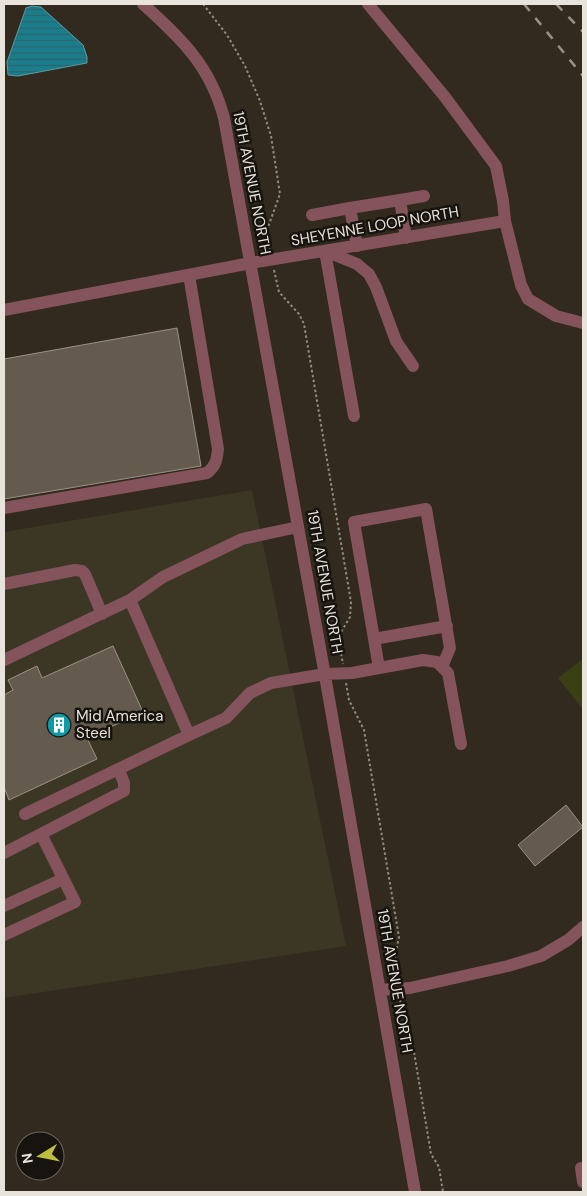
<svg xmlns="http://www.w3.org/2000/svg" width="587" height="1196" font-family="'DM Sans',sans-serif">
<style>
.industrial{fill:#3c3625}
.grass{fill:#3a4013}
.water{fill:url(#water-rules);stroke:#589ca4}
.building{fill:#645b4e;stroke:#9c9284}
.lines{fill:none;stroke-linecap:round;stroke-linejoin:round}
.path{stroke:#928b81;stroke-width:2;stroke-dasharray:2.5 2.5;stroke-linecap:butt}
.minor{stroke:#84535c;stroke-width:12}
.rail{stroke:#989187;stroke-width:2.5;stroke-dasharray:9 9;stroke-linecap:butt}
.labels{text-anchor:middle;stroke-width:5;stroke-linejoin:round;paint-order:stroke}
.street-label{font-size:15px;fill:#e8e3db;stroke:#17130e}
.poi-label{font-size:15px;fill:#e8e3db;stroke:#17130e;text-anchor:start}
</style>
<defs>
<pattern id="water-rules" width="6" height="5" patternUnits="userSpaceOnUse" patternTransform="scale(1.25)"><rect width="6" height="5" fill="#1a7d8c"/><path d="M0 2.5h6" fill="none" stroke="#2e636b"/></pattern>
</defs>
<rect width="100%" height="100%" fill="#322a1e"/>
<path class="industrial" d="M 252,490 L 346,946 L 4,998 L 4,532 Z"/>
<path class="grass" d="M 583,659 L 583,709 L 558,678 Z"/>
<path class="water" d="M 32,6 L 41,7 L 83,45 L 87,57 L 87,63 L 18,76 L 8,75 L 7,62 L 26,8 Z"/>
<path class="building" d="M 177,328 L 201,466 L 4,499 L 4,359 Z
M 113,646 L 143,712 L 87,738 L 97,759 L 9,800 L 4,787 L 4,695 L 13,690 L 8,680 L 37,666 L 42,678 Z
M 566,805 L 583,827 L 535,866 L 518,845 Z"/>
<g class="lines">
<path class="path" d="M 203,4 L 227,35 L 245,66 L 260,101 L 271,136 L 280,194 L 267,230 L 270,251
M 274,270 L 279,292 L 299,314 L 304,324 L 351,602 L 350,617 L 341,632 L 339,643 L 343,664
M 346,683 L 349,700 L 364,730 L 399,937 L 394,962 L 396,978
M 400,1000 L 404,1019 L 410,1028 L 431,1154 L 439,1167 L 443,1192"/>
<path class="minor" d="M 143,4 C 181,38 211,67 224,118 L 324,670 L 415,1192
M 368,4 L 445,97 L 496,166 L 503,201 L 505,221 L 521,285 L 528,299 L 556,316 L 583,323
M 400,200 L 424,196
M 312,215 L 350,208
M 357,246 L 350,208 L 400,200 L 406,238
M 325,251 L 354,416
M 325,251 L 357,264 L 369,274 L 376,287 L 396,341 L 413,366
M 4,310 L 251,263 L 505,221
M 4,508 L 207,473 C 216,466 217,459 218,449 L 189,275
M 298,527 L 242,539 L 163,577 L 130,600 L 189,735 L 226,718 L 250,693 L 271,683 L 325,674 L 352,673 L 423,660 L 437,662 L 448,673 L 461,744
M 4,584 L 75,570 L 82,571 L 85,574 L 102,614
M 374,639 L 447,626
M 4,660 L 130,600
M 379,668 L 354,522 L 426,509 L 450,648 L 442,667
M 25,814 L 189,735
M 4,853 L 124,791 L 124,783 L 119,770
M 4,906 L 63,879
M 4,935 L 75,902 L 41,834
M 380,990 L 410,988 L 508,966 L 541,956 L 568,940 L 583,927
M 583,1168 L 581,1168 L 583,1182"/>
<path class="rail" d="M 524,4 L 583,76
M 556,4 L 583,32"/>
</g>
<defs>
<g id="building-disc" transform="scale(1.25)"><circle r="9.5" fill="#0f9aa8" stroke="#17130e"/><path d="M-4-6H4V6H1V3H-1V6H-4ZM-2.5-4.3h1.7v1.8h-1.7ZM.8-4.3h1.7v1.8H.8ZM-2.5-1h1.7V.8h-1.7ZM.8-1h1.7V.8H.8Z" fill="#fff"/></g>
</defs>
<g fill-rule="evenodd">
<use href="#building-disc" x="59" y="725"/>
</g>
<g class="labels">
<g class="street-label">
<text transform="translate(252 183) rotate(79)" y="5">19TH AVENUE NORTH</text>
<text transform="translate(375 226) rotate(-10)" y="5">SHEYENNE LOOP NORTH</text>
<text transform="translate(325 582) rotate(80)" y="5">19TH AVENUE NORTH</text>
<text transform="translate(395 981) rotate(80)" y="5">19TH AVENUE NORTH</text>
</g>
<g class="poi-label">
<text x="76" y="721">Mid America<tspan x="76" dy="17">Steel</tspan></text>
</g>
</g>
<rect width="587" height="1196" fill="none" stroke="#e8e3db" stroke-width="10"/>
<g transform="translate(40 1156) rotate(260)"><circle r="24" fill="#17130e" stroke="#6b6660"/>
<path d="M0-4L9 19L0 12L-9 19Z" fill="#c0be41"/>
<text y="-8" font-size="14" font-weight="bold" text-anchor="middle" fill="#e8e3db">N</text>
</g>
</svg>
